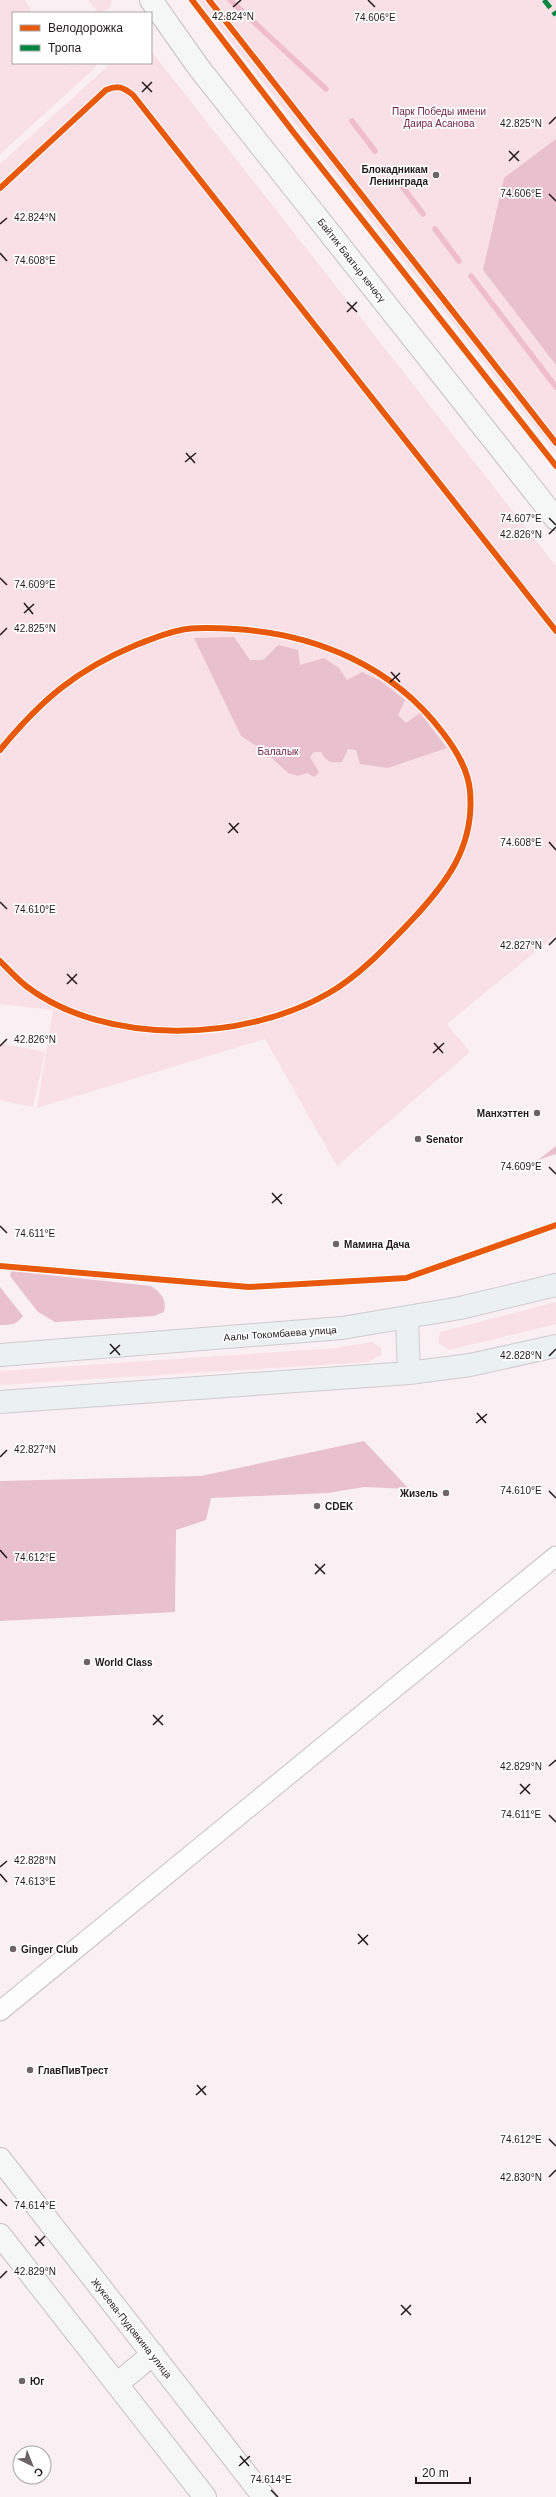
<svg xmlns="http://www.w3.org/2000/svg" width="556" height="2497" font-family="Helvetica,sans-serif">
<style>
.green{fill:#f9e0e7}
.forest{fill:#e9c0cd}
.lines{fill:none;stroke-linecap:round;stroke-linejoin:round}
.stream{stroke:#f0bdcd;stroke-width:5.5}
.street-casing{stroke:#c9bfc2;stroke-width:21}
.secondary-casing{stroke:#c9bfc2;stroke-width:24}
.primary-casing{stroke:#d1cbce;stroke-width:24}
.street{stroke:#fefdfd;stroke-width:19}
.secondary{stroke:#f4f7f6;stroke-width:22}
.primary{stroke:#eaf1f0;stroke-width:22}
.quiet{stroke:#00873e;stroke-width:5;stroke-dasharray:10 5;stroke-linecap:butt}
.cycleway-casing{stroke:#fff;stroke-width:8}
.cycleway{stroke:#e8590c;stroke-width:6}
.ticks{fill:none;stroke:#23191c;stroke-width:1.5}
.poi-dot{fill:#6e6467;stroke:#fff;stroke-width:1.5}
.labels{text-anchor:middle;stroke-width:3.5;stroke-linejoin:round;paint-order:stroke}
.park-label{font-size:10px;fill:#6b1d3e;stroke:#fff}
.poi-label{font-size:10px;font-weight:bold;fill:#23191c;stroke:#fff;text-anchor:start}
.street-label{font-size:10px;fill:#23191c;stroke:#fff}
.ticks-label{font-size:10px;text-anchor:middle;fill:#23191c;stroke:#fff;stroke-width:3.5;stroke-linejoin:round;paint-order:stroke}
</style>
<rect width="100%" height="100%" fill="#faf0f3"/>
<path class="green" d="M 0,0 L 25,0 L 33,13 L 13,13 L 13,63 L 67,63 L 68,65 L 97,63 L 94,69 L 0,154 Z
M 88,0 L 112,0 L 109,9 L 98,13 Z
M 198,0 L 556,0 L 556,453 Z
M 151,51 L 556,566 L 556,935 L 447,1024 L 470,1052 L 337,1166 L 265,1039 L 37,1108 L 53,1010 L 0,1004 L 0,164 L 111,63 L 151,63 Z
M 0,1043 L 45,1052 L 33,1107 L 0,1100 Z
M 556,1302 L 556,1324 L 449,1350 L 438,1343 L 440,1332 Z
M 372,1342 L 381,1348 L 381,1355 L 368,1362 L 0,1385 L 0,1371 L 335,1348 Z"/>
<path class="forest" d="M 556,139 L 556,365 L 483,270 L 504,178 Z
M 234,637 L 250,660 L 263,660 L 278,645 L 298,650 L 300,665 L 324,658 L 339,668 L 347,680 L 362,672 L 381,681 L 405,700 L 398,715 L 406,723 L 420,713 L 447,748 L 388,768 L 360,764 L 356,750 L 348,749 L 342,762 C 331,763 326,762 321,752 L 314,752 L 310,757 L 319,772 L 314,777 L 307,773 L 298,776 L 288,773 L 264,751 L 241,736 L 194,638 Z
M 556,1146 L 556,1154 L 538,1160 Z
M 11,1271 L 151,1286 C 161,1293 167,1299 164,1312 L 154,1316 L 55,1322 L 38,1312 L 10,1276 Z
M 0,1287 L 23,1316 C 16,1325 11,1325 0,1325 Z
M 364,1441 L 409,1489 L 364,1487 L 328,1493 L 211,1498 L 206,1520 L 176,1530 L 175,1612 L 0,1621 L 0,1481 L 201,1476 Z"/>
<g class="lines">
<path class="stream" d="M 230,0 L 326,89
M 352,121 L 375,151
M 395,177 L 423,214
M 435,229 L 459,261
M 471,276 L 556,387"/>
<g class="street-casing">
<path id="street" d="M 0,2011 L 556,1556"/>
</g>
<g class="secondary-casing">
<path id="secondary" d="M 151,0 L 199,68 L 556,519
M 0,2159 L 264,2497
M 0,2235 L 205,2497
M 117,2384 L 153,2354"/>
</g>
<g class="primary-casing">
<path id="primary" d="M 407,1319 L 409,1373
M 0,1355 L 342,1328 L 460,1308 L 556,1285
M 0,1402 L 409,1373 L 470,1365 L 556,1346"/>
</g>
<use href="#street" class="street"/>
<use href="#secondary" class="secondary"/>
<use href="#primary" class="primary"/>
<path class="quiet" d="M 544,0 L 556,15"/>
<g class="cycleway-casing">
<path id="cycleway" d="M 192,0 L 294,133 L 556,466
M 209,0 L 556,443
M 0,188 L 106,90 C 118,85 123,87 133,95 L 556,631
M 0,750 C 41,700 76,670 136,645 C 152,639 170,631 187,629 C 202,627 220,628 235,629 C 316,634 393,666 443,733 C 456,750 468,769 470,791 C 475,847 446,884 410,922 C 386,947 359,976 329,993 C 245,1042 106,1047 26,986 C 17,979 8,969 0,961
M 0,1266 L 249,1287 L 406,1278 L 556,1225"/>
</g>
<use href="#cycleway" class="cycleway"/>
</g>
<path class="ticks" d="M 368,0 L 375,7M 233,7 L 241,0M 142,82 L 152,92M 142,92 L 152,82M 549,124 L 556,117M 509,151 L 519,161M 509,161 L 519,151M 549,194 L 556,201M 0,224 L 7,218M 0,253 L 7,261M 347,302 L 357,312M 347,312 L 357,302M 186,453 L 195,463M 185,462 L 196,453M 549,518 L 556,525M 549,534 L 556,527M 0,578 L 7,585M 24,603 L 33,614M 24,613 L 34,604M 0,635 L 7,628M 391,672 L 400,682M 390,682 L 400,673M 229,823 L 238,833M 228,833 L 239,823M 549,842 L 556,850M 0,902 L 7,909M 549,945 L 556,938M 67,974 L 77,984M 67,984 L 77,974M 434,1043 L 443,1053M 0,1046 L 7,1039M 433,1053 L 444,1043M 549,1167 L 556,1174M 272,1193 L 282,1204M 272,1203 L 282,1194M 0,1226 L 7,1233M 110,1344 L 120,1355M 110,1354 L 120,1345M 549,1356 L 556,1349M 477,1413 L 486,1423M 476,1423 L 487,1414M 0,1457 L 7,1450M 549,1491 L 556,1498M 0,1550 L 7,1558M 315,1564 L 325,1574M 315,1574 L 325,1564M 153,1715 L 163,1725M 153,1725 L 163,1715M 549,1766 L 556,1760M 520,1784 L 530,1794M 520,1794 L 530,1784M 549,1815 L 556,1822M 0,1867 L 7,1861M 0,1874 L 7,1882M 358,1934 L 368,1945M 358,1944 L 368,1935M 197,2085 L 206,2095M 196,2095 L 206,2086M 549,2139 L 556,2146M 549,2177 L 556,2170M 0,2199 L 7,2206M 35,2236 L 44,2246M 35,2246 L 45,2236M 0,2278 L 7,2271M 401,2305 L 411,2315M 401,2315 L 411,2305M 240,2456 L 249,2466M 239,2466 L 250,2456M 271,2490 L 278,2497"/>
<g class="poi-dot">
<circle cx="436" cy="175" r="4"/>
<circle cx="537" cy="1113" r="4"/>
<circle cx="418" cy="1139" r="4"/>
<circle cx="336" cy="1244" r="4"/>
<circle cx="446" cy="1493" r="4"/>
<circle cx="317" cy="1506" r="4"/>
<circle cx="87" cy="1662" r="4"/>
<circle cx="13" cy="1949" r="4"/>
<circle cx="30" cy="2070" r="4"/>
<circle cx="22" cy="2381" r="4"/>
</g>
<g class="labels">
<g class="park-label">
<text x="439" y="115">Парк Победы имени<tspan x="439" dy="12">Даира Асанова</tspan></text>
<text x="278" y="755">Балалык</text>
</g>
<g class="poi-label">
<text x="428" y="173" text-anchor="end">Блокадникам<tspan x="428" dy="12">Ленинграда</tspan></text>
<text x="529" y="1117" text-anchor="end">Манхэттен</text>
<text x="426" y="1143">Senator</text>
<text x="344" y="1248">Мамина Дача</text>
<text x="438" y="1497" text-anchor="end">Жизель</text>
<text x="325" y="1510">CDEK</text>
<text x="95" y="1666">World Class</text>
<text x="21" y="1953">Ginger Club</text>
<text x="38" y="2074">ГлавПивТрест</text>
<text x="30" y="2385">Юг</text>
</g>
<g class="street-label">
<text transform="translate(352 260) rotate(52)" y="4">Байтик Баатыр көчөсү</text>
<text transform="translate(280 1333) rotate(-4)" y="4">Аалы Токомбаева улица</text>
<text transform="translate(132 2328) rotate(52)" y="4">Жукеева-Пудовкина улица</text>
</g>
</g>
<g class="ticks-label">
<text x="233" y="20">42.824°N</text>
<text x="375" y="21">74.606°E</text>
<text x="521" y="127">42.825°N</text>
<text x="521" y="197">74.606°E</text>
<text x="35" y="221">42.824°N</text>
<text x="35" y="264">74.608°E</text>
<text x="521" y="522">74.607°E</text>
<text x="521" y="538">42.826°N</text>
<text x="35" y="588">74.609°E</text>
<text x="35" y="632">42.825°N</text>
<text x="521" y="846">74.608°E</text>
<text x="35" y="913">74.610°E</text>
<text x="521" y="949">42.827°N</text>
<text x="35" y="1043">42.826°N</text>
<text x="521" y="1170">74.609°E</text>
<text x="35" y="1237">74.611°E</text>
<text x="521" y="1359">42.828°N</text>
<text x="35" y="1453">42.827°N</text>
<text x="521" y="1494">74.610°E</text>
<text x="35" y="1561">74.612°E</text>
<text x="521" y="1770">42.829°N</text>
<text x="521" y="1818">74.611°E</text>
<text x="35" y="1864">42.828°N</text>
<text x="35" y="1885">74.613°E</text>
<text x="521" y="2143">74.612°E</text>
<text x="521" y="2181">42.830°N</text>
<text x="35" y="2209">74.614°E</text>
<text x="35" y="2275">42.829°N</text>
<text x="271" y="2483">74.614°E</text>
</g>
<rect x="12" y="12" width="140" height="52" fill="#ffffff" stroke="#a7a3a4"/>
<rect x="20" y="25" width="20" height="6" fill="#e8590c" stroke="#a7a3a4"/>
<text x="48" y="32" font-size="12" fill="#23191c">Велодорожка</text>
<rect x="20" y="45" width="20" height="6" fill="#00873e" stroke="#a7a3a4"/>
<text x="48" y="52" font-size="12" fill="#23191c">Тропа</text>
<g transform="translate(32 2465) rotate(137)"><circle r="19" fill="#ffffff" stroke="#a7a3a4"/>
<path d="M0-3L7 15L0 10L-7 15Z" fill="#6e6467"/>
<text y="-6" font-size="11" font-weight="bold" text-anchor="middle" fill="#23191c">С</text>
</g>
<path d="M416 2477v6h54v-6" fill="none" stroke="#23191c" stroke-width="2"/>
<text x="422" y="2477" font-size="12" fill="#23191c" stroke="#ffffff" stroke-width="3" paint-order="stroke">20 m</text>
</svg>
